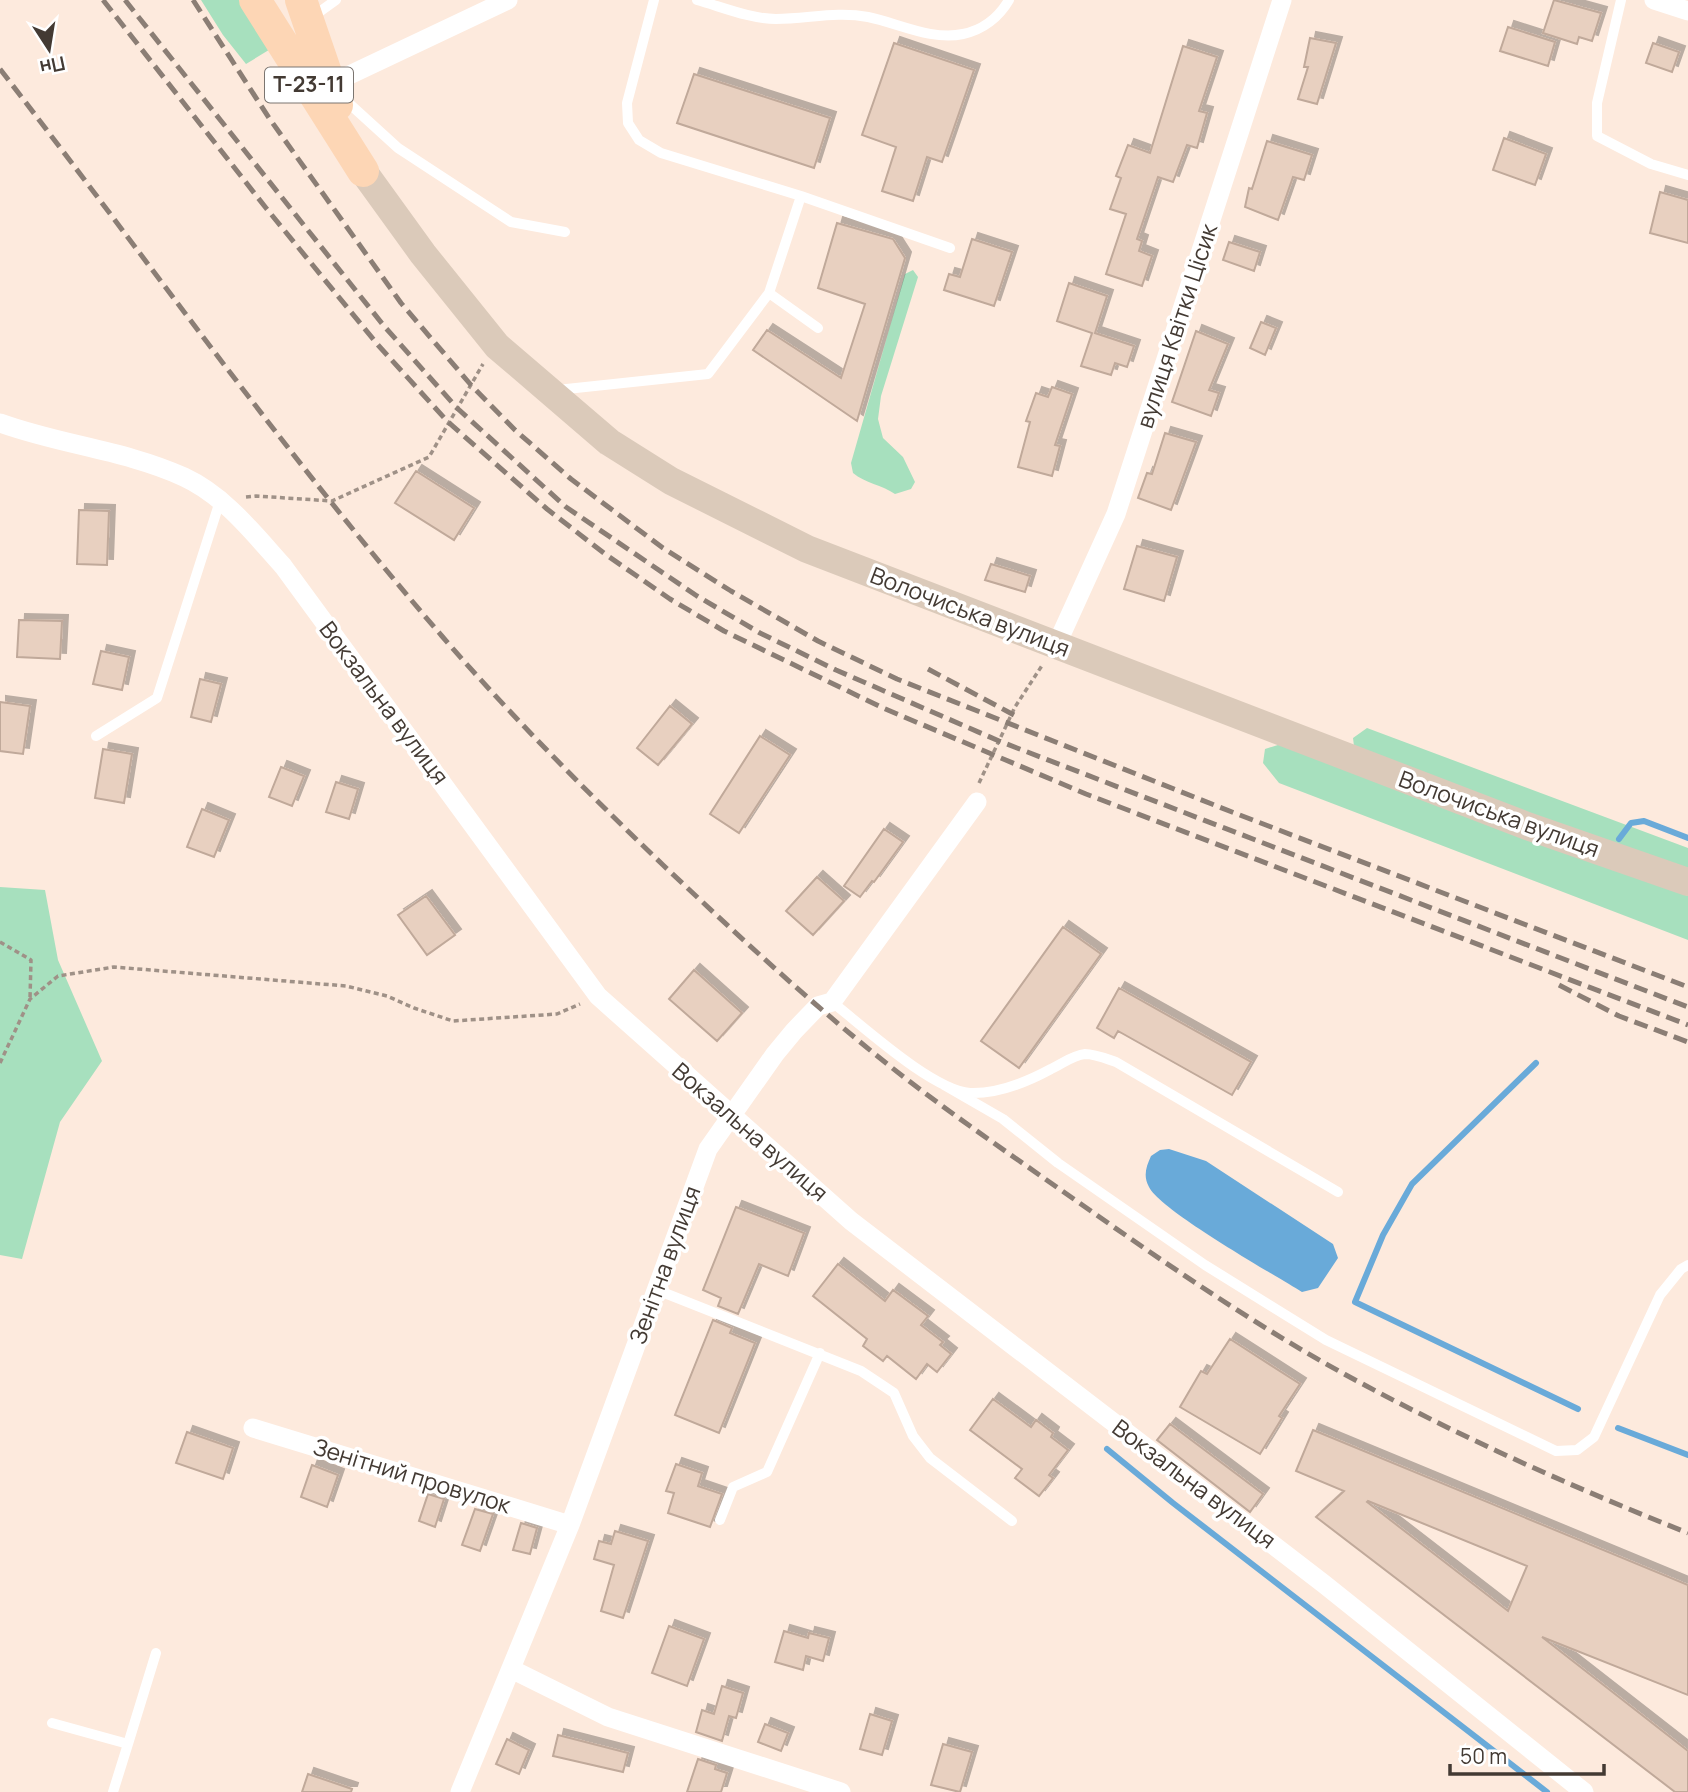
<svg xmlns="http://www.w3.org/2000/svg" width="1688" height="1792" font-family="Manrope,sans-serif">
<style>
.green{fill:#a7e0be}
.water{fill:#69aad9}
.lines{fill:none;stroke-linecap:round;stroke-linejoin:round}
.stream{stroke:#69aad9;stroke-width:6}
.building{fill:#e8d0c0;stroke:#c0a99a;stroke-width:2;fill-rule:evenodd;filter:url(#shadow)}
.path{stroke:#9f9187;stroke-width:3.5;stroke-dasharray:5 3.5;stroke-linecap:butt}
.service{stroke:#fff;stroke-width:10}
.minor{stroke:#fff;stroke-width:19}
.secondary{stroke:#dbcaba;stroke-width:28}
.primary{stroke:#fdd6b5;stroke-width:32}
.rail{stroke:#8b7e75;stroke-width:5;stroke-dasharray:14 7;stroke-linecap:butt}
.labels{text-anchor:middle;stroke-width:7;stroke-linejoin:round;paint-order:stroke}
.shield{fill:#fff;stroke:#7b7570;stroke-width:2}
.shield-label{font-size:21px;font-weight:bold;fill:#433a33}
.street-label{font-size:23px;fill:#433a33;stroke:#fff}
</style>
<defs>
<filter id="shadow"><feDropShadow dx="6" dy="-6" stdDeviation="0" flood-color="#0004"/></filter>
</defs>
<rect width="100%" height="100%" fill="#fdeadd"/>
<path class="green" d="M 201,0 L 255,0 L 282,42 L 246,64 L 223,35 Z
M 913,270 L 918,277 L 881,396 L 878,419 L 883,438 L 903,457 L 915,482 L 911,489 L 895,494 C 882,485 865,483 853,473 L 851,463 L 905,274 Z
M 1367,728 L 1688,848 L 1688,873 L 1355,754 L 1353,738 Z
M 1281,744 L 1688,896 L 1688,940 L 1279,783 L 1263,763 L 1265,749 Z
M 0,887 L 45,890 L 58,960 L 102,1061 L 60,1122 L 22,1259 L 0,1255 Z"/>
<path class="water" d="M 1169,1149 L 1206,1161 L 1333,1244 L 1338,1258 L 1318,1288 L 1302,1292 C 1273,1274 1161,1211 1149,1187 C 1143,1176 1146,1167 1151,1156 L 1160,1150 Z"/>
<g class="lines">
<path class="stream" d="M 1619,839 L 1631,823 L 1644,821 L 1688,838
M 1536,1063 L 1412,1184 L 1383,1235 L 1355,1302 L 1578,1409
M 1618,1428 L 1688,1455
M 1107,1449 L 1173,1503 L 1547,1792"/>
</g>
<path class="building" d="M 1554,0 L 1601,13 L 1592,41 L 1579,37 L 1577,44 L 1543,33 Z
M 1508,27 L 1555,42 L 1548,66 L 1500,51 Z
M 1310,38 L 1336,43 L 1317,104 L 1298,99 L 1308,67 L 1304,67 Z
M 894,43 L 974,70 L 942,162 L 927,157 L 913,201 L 882,191 L 896,147 L 862,135 Z
M 1653,43 L 1679,52 L 1672,72 L 1646,63 Z
M 1183,46 L 1217,57 L 1199,111 L 1207,113 L 1197,148 L 1187,145 L 1173,182 L 1158,177 L 1137,239 L 1142,241 L 1139,251 L 1152,256 L 1142,286 L 1106,274 L 1126,214 L 1110,209 L 1121,178 L 1116,176 L 1128,145 L 1150,153 Z
M 694,74 L 830,118 L 814,168 L 677,123 Z
M 1504,138 L 1546,154 L 1535,185 L 1493,170 Z
M 1267,141 L 1312,155 L 1304,180 L 1293,177 L 1278,220 L 1245,207 L 1249,188 L 1252,189 Z
M 1660,192 L 1688,200 L 1688,243 L 1650,233 Z
M 837,223 L 893,239 L 905,258 L 857,421 L 753,350 L 767,330 L 841,378 L 865,304 L 818,288 Z
M 972,239 L 1012,252 L 994,306 L 944,290 L 949,274 L 960,277 Z
M 1229,242 L 1260,252 L 1254,271 L 1223,260 Z
M 1069,283 L 1107,296 L 1095,333 L 1134,346 L 1127,367 L 1115,363 L 1111,375 L 1081,366 L 1092,333 L 1057,321 Z
M 1261,322 L 1276,328 L 1265,355 L 1250,348 Z
M 1196,331 L 1228,344 L 1209,390 L 1219,393 L 1211,416 L 1172,402 Z
M 1052,387 L 1072,394 L 1055,445 L 1060,446 L 1052,476 L 1018,467 L 1030,422 L 1026,421 L 1036,393 L 1048,397 Z
M 1165,433 L 1196,442 L 1171,510 L 1138,498 L 1147,473 L 1152,474 Z
M 416,471 L 474,508 L 454,540 L 395,503 Z
M 79,510 L 109,511 L 107,565 L 77,564 Z
M 1137,546 L 1177,557 L 1164,601 L 1124,589 Z
M 991,564 L 1030,576 L 1025,592 L 985,580 Z
M 19,620 L 62,621 L 60,659 L 17,657 Z
M 101,651 L 129,657 L 122,690 L 93,684 Z
M 200,679 L 221,684 L 211,722 L 191,717 Z
M 0,702 L 30,706 L 23,754 L 0,751 Z
M 670,706 L 692,724 L 658,765 L 637,748 Z
M 760,736 L 790,755 L 739,833 L 710,814 Z
M 103,749 L 132,754 L 124,803 L 95,798 Z
M 281,767 L 304,776 L 292,806 L 269,797 Z
M 336,782 L 358,789 L 349,819 L 326,812 Z
M 202,809 L 229,820 L 214,857 L 187,847 Z
M 884,829 L 903,842 L 874,882 L 872,881 L 860,897 L 844,886 Z
M 817,877 L 844,901 L 813,935 L 786,911 Z
M 426,896 L 455,935 L 427,955 L 398,915 Z
M 1063,927 L 1101,954 L 1019,1068 L 981,1041 Z
M 694,970 L 742,1013 L 717,1041 L 669,999 Z
M 1119,988 L 1251,1062 L 1232,1095 L 1118,1031 L 1114,1038 L 1097,1028 Z
M 736,1207 L 804,1233 L 788,1276 L 759,1264 L 738,1314 L 718,1306 L 721,1298 L 703,1290 Z
M 838,1264 L 885,1301 L 893,1290 L 928,1316 L 921,1325 L 943,1342 L 940,1345 L 951,1354 L 937,1372 L 927,1364 L 916,1379 L 887,1356 L 883,1361 L 863,1346 L 867,1339 L 813,1296 Z
M 713,1320 L 732,1328 L 730,1333 L 755,1343 L 719,1433 L 675,1415 Z
M 1230,1339 L 1300,1384 L 1279,1416 L 1282,1418 L 1260,1454 L 1180,1407 L 1201,1371 L 1207,1374 Z
M 993,1399 L 1031,1427 L 1036,1420 L 1053,1433 L 1051,1437 L 1068,1450 L 1049,1475 L 1053,1478 L 1039,1496 L 1015,1478 L 1022,1469 L 970,1430 Z
M 1170,1424 L 1263,1494 L 1250,1512 L 1157,1440 Z
M 1313,1430 L 1688,1585 L 1688,1695 L 1542,1637 L 1688,1751 L 1688,1792 L 1675,1792 L 1316,1517 L 1344,1491 L 1296,1471 ZM 1368,1501 L 1527,1566 L 1508,1611 L 1367,1502 Z
M 187,1432 L 233,1448 L 223,1479 L 176,1463 Z
M 676,1464 L 702,1473 L 698,1486 L 722,1494 L 710,1527 L 668,1513 L 674,1493 L 666,1491 Z
M 312,1465 L 338,1475 L 327,1507 L 301,1497 Z
M 428,1494 L 444,1499 L 435,1527 L 419,1521 Z
M 475,1509 L 493,1514 L 480,1551 L 462,1545 Z
M 521,1523 L 537,1528 L 530,1554 L 513,1550 Z
M 615,1531 L 648,1541 L 623,1618 L 601,1611 L 614,1565 L 594,1559 L 599,1541 L 611,1544 Z
M 669,1626 L 704,1639 L 687,1686 L 652,1673 Z
M 784,1631 L 808,1638 L 809,1633 L 829,1638 L 823,1661 L 806,1656 L 803,1670 L 775,1662 Z
M 722,1686 L 743,1693 L 736,1718 L 729,1716 L 722,1741 L 696,1732 L 702,1710 L 714,1714 Z
M 870,1714 L 892,1721 L 882,1755 L 860,1749 Z
M 765,1724 L 788,1733 L 781,1751 L 758,1742 Z
M 558,1735 L 628,1753 L 623,1772 L 553,1756 Z
M 507,1739 L 529,1750 L 519,1774 L 496,1764 Z
M 943,1744 L 972,1752 L 960,1792 L 931,1785 Z
M 698,1759 L 716,1765 L 715,1769 L 727,1773 L 721,1792 L 687,1792 Z
M 308,1774 L 352,1789 L 351,1792 L 302,1792 Z"/>
<g class="lines">
<path class="path" d="M 246,497 L 256,496 L 332,501 L 429,457 L 483,364
M 979,783 L 1015,707 L 1043,664
M 0,942 L 31,960 L 30,999
M 0,1063 L 30,999 L 58,976 L 114,967 L 346,986 L 387,996 L 414,1008 L 453,1021 L 557,1014 L 580,1004"/>
<path class="service" d="M 654,0 L 627,103 L 628,123 L 639,140 L 661,153 L 801,196 L 950,248
M 697,0 C 722,7 751,19 776,19 C 808,19 836,11 868,17 C 898,23 932,41 963,34 C 983,30 999,17 1009,0
M 1621,0 L 1597,103 L 1597,136 L 1651,164 L 1688,175
M 311,18 L 336,0
M 342,97 L 398,148 L 511,222 L 565,232
M 801,196 L 769,293 L 818,328
M 557,390 L 708,374 L 769,293
M 96,736 L 157,698 L 220,501
M 832,1002 C 863,1026 932,1090 970,1093 C 998,1094 1027,1082 1051,1069 C 1062,1064 1073,1055 1085,1054 C 1095,1054 1107,1059 1116,1062 L 1338,1192
M 944,1085 L 1003,1119 L 1058,1163 L 1205,1265 L 1326,1340 L 1556,1451 L 1577,1450 L 1594,1437 L 1660,1295 L 1681,1269 L 1688,1265
M 657,1290 L 861,1371 L 894,1393 L 913,1436 L 930,1458 L 1012,1521
M 720,1520 L 733,1487 L 767,1472 L 820,1353
M 52,1723 L 128,1744 L 113,1792
M 128,1744 L 156,1653"/>
<path class="minor" d="M 1654,0 L 1688,11
M 322,88 L 508,0
M 0,423 C 60,445 125,450 184,477 C 225,496 254,534 283,566 L 598,996 L 851,1221 L 1324,1584 L 1584,1792
M 1056,646 L 1116,514 L 1282,0
M 253,1428 L 570,1525
M 511,1669 L 608,1717 L 841,1792
M 460,1792 L 570,1525 L 708,1149 L 775,1054 L 794,1031 L 818,1006 L 832,1002 L 977,802"/>
<path class="secondary" d="M 363,171 L 423,254 L 497,346 L 609,442 L 671,481 L 807,549 L 1527,826 L 1688,882"/>
<path class="primary" d="M 255,0 L 363,171
M 301,0 L 337,105"/>
<path class="rail" d="M 103,0 L 266,208 L 378,345 L 448,422 L 547,509 L 605,554 L 670,599 L 724,631 L 883,708 L 1086,794 L 1688,1025
M 125,0 L 384,326 L 457,408 L 566,507 L 697,596 L 760,633 L 836,670 L 999,741 L 1688,1007
M 193,0 L 269,118 L 401,303 L 471,385 L 515,430 L 571,479 L 663,548 L 731,591 L 818,641 L 897,679 L 1232,812 L 1688,987
M 0,69 C 146,258 285,454 441,635 C 511,716 586,791 663,865 C 732,930 802,995 876,1055 C 940,1107 1010,1154 1078,1202 C 1165,1263 1253,1324 1346,1375 C 1456,1435 1572,1487 1688,1533
M 928,669 L 1014,715
M 1559,985 L 1619,1016 L 1688,1042"/>
</g>
<g class="labels">
<rect class="shield" x="265" y="67.5" width="88" height="35" rx="5"/>
<g class="shield-label">
<text x="309" y="92">Т-23-11</text>
</g>
<g class="street-label">
<text transform="translate(1177 326) rotate(-72)" y="8">вулиця Квітки Цісик</text>
<text transform="translate(970 612) rotate(21)" y="8">Волочиська вулиця</text>
<text transform="translate(384 703) rotate(53)" y="8">Вокзальна вулиця</text>
<text transform="translate(1499 814) rotate(20)" y="8">Волочиська вулиця</text>
<text transform="translate(750 1132) rotate(41)" y="8">Вокзальна вулиця</text>
<text transform="translate(665 1265) rotate(-70)" y="8">Зенітна вулиця</text>
<text transform="translate(412 1476) rotate(17)" y="8">Зенітний провулок</text>
<text transform="translate(1194 1484) rotate(37)" y="8">Вокзальна вулиця</text>
</g>
</g>
<g transform="translate(49 49) rotate(168)" stroke="#ffffff" stroke-width="5" paint-order="stroke">
<path d="M0-5L12 26L0 18L-12 26Z" fill="#433a33"/>
<text y="-10" font-size="19" font-weight="bold" text-anchor="middle" fill="#433a33">Пн</text>
</g>
<path d="M1450 1764v10h154v-10" fill="none" stroke="#433a33" stroke-width="3.5"/>
<text x="1460" y="1764" font-size="21" fill="#433a33" stroke="#ffffff" stroke-width="5" paint-order="stroke">50 m</text>
</svg>
